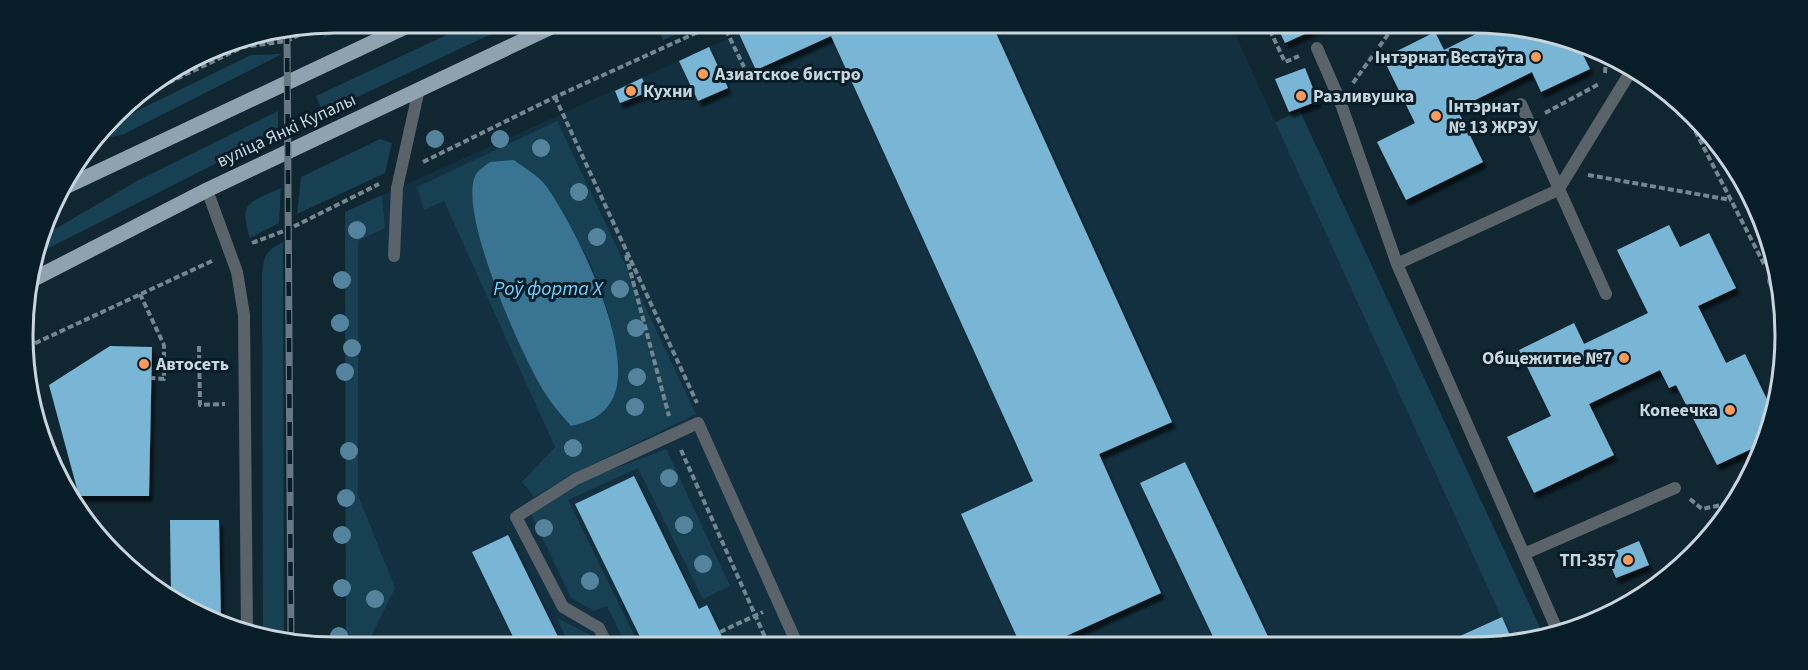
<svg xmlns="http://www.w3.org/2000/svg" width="1808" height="670" font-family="'Source Sans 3',sans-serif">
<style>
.built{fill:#12303f}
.green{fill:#184053;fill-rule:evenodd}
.water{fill:#397592}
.building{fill:#79b6d5;filter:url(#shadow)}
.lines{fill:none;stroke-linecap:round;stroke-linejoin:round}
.path{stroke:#74868f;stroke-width:4;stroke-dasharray:6 3;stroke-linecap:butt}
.lane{stroke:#596369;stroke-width:12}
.primary{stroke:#8ea3af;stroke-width:15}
.rail-casing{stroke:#667881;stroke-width:7}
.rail{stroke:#071d27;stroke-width:4.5;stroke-dasharray:14;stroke-linecap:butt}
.tree{fill:#54849d}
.poi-dot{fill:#ff9b5a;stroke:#071d27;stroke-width:2}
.labels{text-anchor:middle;stroke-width:6;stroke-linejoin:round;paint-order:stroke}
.poi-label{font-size:18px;font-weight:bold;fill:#c8d5dd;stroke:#071d27;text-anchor:start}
.street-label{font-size:18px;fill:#c8d5dd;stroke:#071d27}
.water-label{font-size:20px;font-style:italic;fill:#78d2ff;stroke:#071d27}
.rim{fill:none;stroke:#c8d5dd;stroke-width:3}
</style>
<defs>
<filter id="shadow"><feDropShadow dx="3.5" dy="6" stdDeviation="1.5" flood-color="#0009"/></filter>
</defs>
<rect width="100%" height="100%" fill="#102631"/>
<path class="built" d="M 740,23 L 1230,23 L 1514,645 L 346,647 L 345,212 L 729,38 L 739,33 Z"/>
<path class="green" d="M 337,22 L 360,23 L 321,39 L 337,23 Z
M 474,22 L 515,23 L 323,113 L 316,96 Z
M 660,23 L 660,22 L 703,23 L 663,40 L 658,28 Z
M 282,54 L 124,134 L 112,137 L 100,135 L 110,124 L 251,55 Z
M 278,111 L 278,132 L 39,253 L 45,235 L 137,181 Z
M 1300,111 L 1544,636 L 1514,645 L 1275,122 Z
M 557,121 L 696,414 L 569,476 L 534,497 L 522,482 L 555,447 L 444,201 L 424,210 L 417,187 ZM 545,185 L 591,264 L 610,318 Z
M 380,139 L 392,143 L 385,173 L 297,214 L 301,177 Z
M 281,188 L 279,223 L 250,238 C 238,200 250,203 281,188 Z
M 382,195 L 385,228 L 358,241 L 358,495 L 395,588 L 366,647 L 346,647 L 345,212 Z
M 283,242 L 284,641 L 263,638 L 262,277 C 263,257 265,251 283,242 Z
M 666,449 L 730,586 L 703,599 L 638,468 L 568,500 L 640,647 L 627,647 L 607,606 L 594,611 L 571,598 L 531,514 L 579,482 Z
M 557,618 L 590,635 L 595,647 L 570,647 Z"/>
<path class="water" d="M 514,160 C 524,168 539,176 546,186 C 575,226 638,353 612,400 C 603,417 587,422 571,426 C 562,415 552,405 545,393 C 523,359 456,210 476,174 C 479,170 486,165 490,162 Z"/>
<path class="building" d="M 740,22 L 991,22 L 1172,422 L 1099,454 L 1161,593 L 1044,646 L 1021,646 L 961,514 L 1033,481 L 831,36 L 756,70 L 735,25 Z
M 1275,22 L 1331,22 L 1285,43 Z
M 1494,25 L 1554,33 L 1578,45 L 1590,69 L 1541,92 L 1532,72 L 1457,109 L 1483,162 L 1406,200 L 1377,142 L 1415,123 L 1383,58 L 1435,32 L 1444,50 Z
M 709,47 L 728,88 L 698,101 L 679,61 Z
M 1305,68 L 1318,101 L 1289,112 L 1275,79 Z
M 642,78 L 648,92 L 620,103 L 615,91 Z
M 1669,225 L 1680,247 L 1709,233 L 1736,288 L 1698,306 L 1726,363 L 1745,354 L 1775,416 L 1762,444 L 1717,465 L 1676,385 L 1669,388 L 1660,370 L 1589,404 L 1614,455 L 1534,493 L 1507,437 L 1551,416 L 1519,350 L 1574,323 L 1584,344 L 1648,313 L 1617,250 Z
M 110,346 L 152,347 L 149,496 L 79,496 L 49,385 Z
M 1185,462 L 1272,645 L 1217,645 L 1140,483 Z
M 634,476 L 699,609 L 707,605 L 727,647 L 645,647 L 575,504 Z
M 170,520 L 219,520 L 221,620 L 171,596 Z
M 508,535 L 563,647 L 518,647 L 472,552 Z
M 1639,541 L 1649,565 L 1616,578 L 1606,555 Z
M 1502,617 L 1514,645 L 1440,645 Z"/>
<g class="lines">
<path class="path" d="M 722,22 L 744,67
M 1266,22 L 1285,62 L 1299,56
M 269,33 L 269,44
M 1605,73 L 1606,59
M 1353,83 L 1397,22
M 555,97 L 697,403
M 128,102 L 243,47 L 287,41 L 319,25
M 1545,113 L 1599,84
M 1687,115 L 1764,264
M 423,162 L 555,97 L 720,22
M 1588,175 L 1731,200
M 252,243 L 289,229 L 379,184
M 626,255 L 669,416
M 140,294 L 164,345 L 164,379 L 151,378
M 199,346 L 200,405 L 225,404
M 27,347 L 214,260
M 681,450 L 769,646
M 1690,499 L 1702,509 L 1736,502
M 720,632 L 763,612"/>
<path class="lane" d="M 1317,48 L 1340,101 L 1397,264 L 1558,632
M 1521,104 L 1606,294
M 207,190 L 237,272 L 244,315 L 247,633
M 394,256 L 397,188 L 419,89
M 1397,264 L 1558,190 L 1631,71
M 1777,278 L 1773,281 L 1783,300
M 1524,554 L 1675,488
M 608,647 L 599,628 L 563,607 L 516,517 L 576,479 L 698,423 L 798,646"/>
<path class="primary" d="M 61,189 L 416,22
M 30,281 L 207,190 L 562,22"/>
<g class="rail-casing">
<path id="rail" d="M 287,30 L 291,642"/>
</g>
<use href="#rail" class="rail"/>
</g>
<g class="tree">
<circle cx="435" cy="139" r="9"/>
<circle cx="500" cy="139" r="9"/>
<circle cx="541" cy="148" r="9"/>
<circle cx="579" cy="192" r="9"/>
<circle cx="357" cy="230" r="9"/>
<circle cx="597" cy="237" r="9"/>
<circle cx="342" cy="280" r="9"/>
<circle cx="620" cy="289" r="9"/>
<circle cx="340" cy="323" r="9"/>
<circle cx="636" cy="328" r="9"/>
<circle cx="352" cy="348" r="9"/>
<circle cx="345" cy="372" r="9"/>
<circle cx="637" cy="377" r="9"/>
<circle cx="635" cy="407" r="9"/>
<circle cx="573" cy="448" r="9"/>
<circle cx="349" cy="451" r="9"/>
<circle cx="669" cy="478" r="9"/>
<circle cx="346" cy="498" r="9"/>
<circle cx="684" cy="525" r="9"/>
<circle cx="544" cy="528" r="9"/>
<circle cx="342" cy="535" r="9"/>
<circle cx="703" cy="564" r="9"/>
<circle cx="590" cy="581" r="9"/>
<circle cx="342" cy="588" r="9"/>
<circle cx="375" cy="599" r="9"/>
<circle cx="339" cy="636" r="9"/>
</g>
<g class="poi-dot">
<circle cx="1536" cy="57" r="6"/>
<circle cx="703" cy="74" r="6"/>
<circle cx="631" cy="91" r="6"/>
<circle cx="1301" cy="96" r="6"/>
<circle cx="1436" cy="116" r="6"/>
<circle cx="1624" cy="358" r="6"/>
<circle cx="144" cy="364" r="6"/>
<circle cx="1730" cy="410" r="6"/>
<circle cx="1628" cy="560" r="6"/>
</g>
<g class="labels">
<g class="poi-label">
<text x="1524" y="63" text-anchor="end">Інтэрнат Вестаўта</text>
<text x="715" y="80">Азиатское бистро</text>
<text x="643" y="97">Кухни</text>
<text x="1313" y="102">Разливушка</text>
<text x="1448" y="112">Інтэрнат<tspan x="1448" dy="21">№ 13 ЖРЭУ</tspan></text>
<text x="1612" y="364" text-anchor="end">Общежитие №7</text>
<text x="156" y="370">Автосеть</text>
<text x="1718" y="416" text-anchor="end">Копеечка</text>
<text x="1616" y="566" text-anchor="end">ТП-357</text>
</g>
<g class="street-label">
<text transform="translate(286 130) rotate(-25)" y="6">вуліца Янкі Купалы</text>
</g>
<g class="water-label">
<text x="548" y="295">Роў форта X</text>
</g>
</g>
<path d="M0 0H1808V670H0ZM335 33H1473A302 302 0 0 1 1775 335V335A302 302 0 0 1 1473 637H335A302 302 0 0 1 33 335V335A302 302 0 0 1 335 33Z" fill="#071d27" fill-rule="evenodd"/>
<path class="rim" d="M335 33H1473A302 302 0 0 1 1775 335V335A302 302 0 0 1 1473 637H335A302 302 0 0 1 33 335V335A302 302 0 0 1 335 33Z"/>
</svg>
